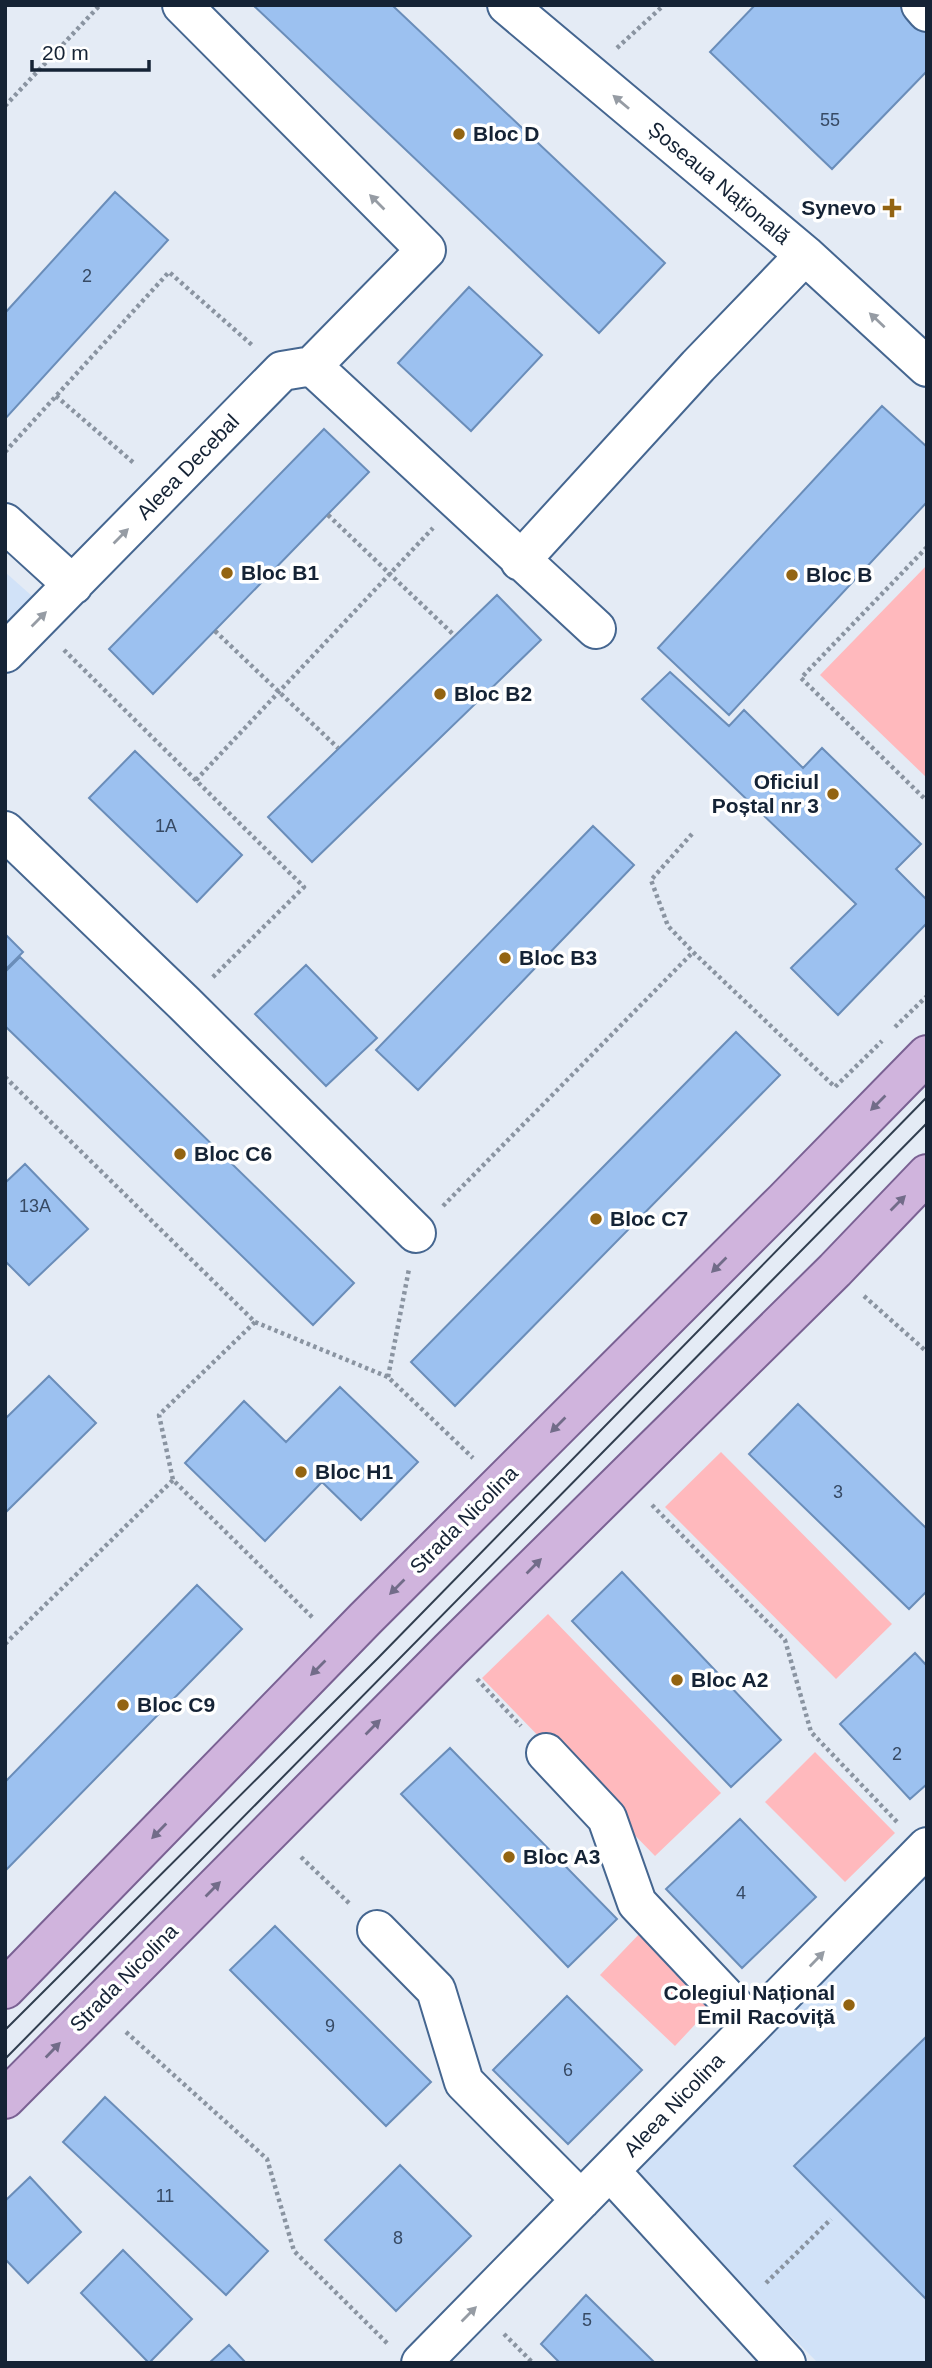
<svg xmlns="http://www.w3.org/2000/svg" width="932" height="2368" font-family="Helvetica,sans-serif">
<style>
.built{fill:#d1e2f8}
.green{fill:#ffb9bd}
.building{fill:#9cc1f0;stroke:#6a8db9;stroke-width:2}
.lines{fill:none;stroke-linecap:round;stroke-linejoin:round}
.minor-casing{stroke:#456690;stroke-width:42}
.major-casing{stroke:#7a6193;stroke-width:42}
.path{stroke:#8a94a1;stroke-width:4.5;stroke-dasharray:3.5 3.5;stroke-linecap:butt}
.minor{stroke:#fff;stroke-width:38}
.major{stroke:#d0b4dd;stroke-width:38}
.tram{stroke:#313e4f;stroke-width:2}
.oneway{fill:#969ca4}
.oneway2{fill:#726c89}
.poi-dot{fill:#936412;stroke:#fff;stroke-width:2.5}
.labels{text-anchor:middle;stroke-width:7;stroke-linejoin:round;paint-order:stroke}
.number-label{font-size:18px;fill:#374a64}
.poi-label{font-size:21px;font-weight:bold;fill:#152335;stroke:#fff;text-anchor:start}
.street-label{font-size:21px;fill:#152335;stroke:#fff}
</style>
<rect width="100%" height="100%" fill="#e4ebf5"/>
<path class="built" d="M 5,572 L 32,596 L 5,623 Z
M 927,1852 L 927,2363 L 818,2363 L 616,2159 Z"/>
<path class="green" d="M 927,565 L 927,778 L 820,675 Z
M 721,1452 L 892,1624 L 836,1679 L 665,1507 Z
M 548,1614 L 721,1793 L 655,1856 L 482,1678 Z
M 815,1752 L 895,1833 L 845,1882 L 765,1802 Z
M 643,1930 L 718,2000 L 675,2046 L 600,1975 Z"/>
<path class="building" d="M 253,5 L 392,5 L 665,263 L 599,333 Z
M 755,5 L 907,5 L 927,24 L 927,71 L 832,169 L 710,52 Z
M 115,192 L 168,240 L 5,419 L 5,313 Z
M 469,287 L 542,355 L 471,431 L 398,363 Z
M 882,406 L 927,447 L 927,502 L 729,715 L 658,648 Z
M 324,429 L 369,472 L 153,694 L 109,649 Z
M 497,595 L 541,640 L 312,862 L 268,817 Z
M 670,672 L 729,726 L 744,710 L 803,768 L 822,748 L 921,844 L 896,869 L 927,900 L 927,923 L 838,1015 L 791,968 L 856,904 L 642,699 Z
M 135,751 L 242,855 L 197,902 L 89,798 Z
M 593,826 L 634,865 L 418,1090 L 376,1050 Z
M 5,934 L 23,952 L 5,970 Z
M 20,957 L 354,1283 L 313,1325 L 5,1026 L 5,972 Z
M 306,965 L 377,1038 L 326,1086 L 255,1014 Z
M 736,1032 L 780,1075 L 455,1406 L 411,1362 Z
M 25,1164 L 88,1229 L 29,1285 L 5,1261 L 5,1183 Z
M 49,1376 L 96,1423 L 5,1513 L 5,1419 Z
M 340,1387 L 418,1462 L 361,1520 L 322,1482 L 265,1541 L 185,1463 L 244,1401 L 286,1442 Z
M 798,1404 L 927,1529 L 927,1591 L 909,1609 L 749,1454 Z
M 622,1572 L 781,1740 L 731,1787 L 572,1621 Z
M 197,1585 L 242,1629 L 5,1871 L 5,1782 Z
M 915,1653 L 927,1666 L 927,1784 L 910,1799 L 840,1724 Z
M 450,1748 L 617,1919 L 568,1967 L 401,1794 Z
M 740,1819 L 816,1897 L 742,1968 L 666,1889 Z
M 275,1926 L 431,2082 L 386,2126 L 230,1970 Z
M 567,1996 L 642,2070 L 568,2144 L 493,2070 Z
M 927,2036 L 927,2300 L 794,2166 Z
M 105,2097 L 268,2251 L 226,2295 L 63,2142 Z
M 400,2165 L 471,2236 L 396,2311 L 325,2240 Z
M 30,2177 L 81,2232 L 28,2283 L 5,2259 L 5,2201 Z
M 123,2250 L 192,2319 L 149,2363 L 81,2293 Z
M 586,2295 L 655,2363 L 560,2363 L 541,2344 Z
M 229,2345 L 246,2363 L 209,2363 Z"/>
<g class="lines">
<g class="minor-casing">
<path id="minor" d="M 182,5 L 426,250 L 312,366
M 507,5 L 805,255 L 927,367
M 921,5 L 927,12
M 312,366 L 596,629
M 5,523 L 73,585
M 520,561 L 698,366 L 805,255
M 5,653 L 282,371 L 312,366
M 5,831 L 185,1004 L 416,1233
M 546,1753 L 607,1818 L 637,1903 L 752,2025
M 377,1930 L 436,1990 L 464,2082 L 581,2200
M 610,2171 L 786,2363
M 421,2363 L 927,1847"/>
</g>
<g class="major-casing">
<path id="major" d="M 5,1989 L 365,1619 L 784,1201 L 927,1055
M 5,2099 L 450,1650 L 835,1270 L 927,1174"/>
</g>
<path class="path" d="M 617,48 L 664,5
M 5,106 L 100,5
M 56,396 L 135,464
M 5,452 L 169,272 L 252,345
M 328,515 L 455,636
M 927,547 L 801,678 L 927,801
M 215,631 L 338,748
M 64,650 L 304,887 L 212,978
M 196,780 L 433,528
M 692,834 L 651,880 L 668,926 L 693,952 L 835,1087 L 882,1041
M 895,1027 L 927,996
M 5,1077 L 255,1322 L 388,1377 L 473,1458
M 443,1206 L 693,952
M 864,1296 L 927,1352
M 255,1322 L 159,1415 L 173,1480 L 313,1618
M 388,1377 L 409,1269
M 652,1505 L 785,1640 L 811,1732 L 898,1823
M 5,1644 L 173,1480
M 477,1679 L 521,1726
M 301,1857 L 350,1904
M 126,2032 L 267,2159 L 294,2251 L 388,2344
M 766,2283 L 831,2219
M 504,2334 L 533,2363"/>
<use href="#minor" class="minor"/>
<use href="#major" class="major"/>
<path class="tram" d="M 5,2030 L 378,1658 L 927,1097
M 5,2059 L 927,1123"/>
</g>
<defs><path id="oneway-solid" d="M-6-.8H1V-3.2L6.5 0L1 3.2V.8H-6Z" transform="scale(1.75)"/></defs>
<g class="oneway">
<use href="#oneway-solid" transform="translate(621 102) rotate(-140)"/>
<use href="#oneway-solid" transform="translate(377 202) rotate(-135)"/>
<use href="#oneway-solid" transform="translate(877 320) rotate(-137)"/>
<use href="#oneway-solid" transform="translate(121 536) rotate(-45)"/>
<use href="#oneway-solid" transform="translate(39 619) rotate(-45)"/>
<use href="#oneway-solid" transform="translate(817 1959) rotate(-46)"/>
<use href="#oneway-solid" transform="translate(469 2314) rotate(-45)"/>
</g>
<g class="oneway2">
<use href="#oneway-solid" transform="translate(878 1103) rotate(135)"/>
<use href="#oneway-solid" transform="translate(898 1203) rotate(-45)"/>
<use href="#oneway-solid" transform="translate(719 1265) rotate(135)"/>
<use href="#oneway-solid" transform="translate(558 1425) rotate(135)"/>
<use href="#oneway-solid" transform="translate(534 1566) rotate(-45)"/>
<use href="#oneway-solid" transform="translate(397 1587) rotate(135)"/>
<use href="#oneway-solid" transform="translate(318 1668) rotate(135)"/>
<use href="#oneway-solid" transform="translate(373 1727) rotate(-45)"/>
<use href="#oneway-solid" transform="translate(159 1831) rotate(134)"/>
<use href="#oneway-solid" transform="translate(213 1889) rotate(-45)"/>
<use href="#oneway-solid" transform="translate(53 2050) rotate(-46)"/>
</g>
<g class="poi-dot">
<circle cx="459" cy="134" r="7"/>
<path d="M888.5 197.5h7v7h7v7h-7v7h-7v-7h-7v-7h7z"/>
<circle cx="227" cy="573" r="7"/>
<circle cx="792" cy="575" r="7"/>
<circle cx="440" cy="694" r="7"/>
<circle cx="833" cy="794" r="7"/>
<circle cx="505" cy="958" r="7"/>
<circle cx="180" cy="1154" r="7"/>
<circle cx="596" cy="1219" r="7"/>
<circle cx="301" cy="1472" r="7"/>
<circle cx="677" cy="1680" r="7"/>
<circle cx="123" cy="1705" r="7"/>
<circle cx="509" cy="1857" r="7"/>
<circle cx="849" cy="2005" r="7"/>
</g>
<g class="labels">
<g class="number-label">
<text x="830" y="126">55</text>
<text x="87" y="282">2</text>
<text x="166" y="832">1A</text>
<text x="35" y="1212">13A</text>
<text x="838" y="1498">3</text>
<text x="897" y="1760">2</text>
<text x="741" y="1899">4</text>
<text x="330" y="2032">9</text>
<text x="568" y="2076">6</text>
<text x="165" y="2202">11</text>
<text x="398" y="2244">8</text>
<text x="587" y="2326">5</text>
</g>
<g class="poi-label">
<text x="473" y="141">Bloc D</text>
<text x="876" y="215" text-anchor="end">Synevo</text>
<text x="241" y="580">Bloc B1</text>
<text x="806" y="582">Bloc B</text>
<text x="454" y="701">Bloc B2</text>
<text x="819" y="789" text-anchor="end">Oficiul<tspan x="819" dy="24">Poștal nr 3</tspan></text>
<text x="519" y="965">Bloc B3</text>
<text x="194" y="1161">Bloc C6</text>
<text x="610" y="1226">Bloc C7</text>
<text x="315" y="1479">Bloc H1</text>
<text x="691" y="1687">Bloc A2</text>
<text x="137" y="1712">Bloc C9</text>
<text x="523" y="1864">Bloc A3</text>
<text x="835" y="2000" text-anchor="end">Colegiul Național<tspan x="835" dy="24">Emil Racoviță</tspan></text>
</g>
<g class="street-label">
<text transform="translate(719 183) rotate(40)" y="7">Șoseaua Națională</text>
<text transform="translate(188 467) rotate(-46)" y="7">Aleea Decebal</text>
<text transform="translate(464 1520) rotate(-45)" y="7">Strada Nicolina</text>
<text transform="translate(124 1978) rotate(-45)" y="7">Strada Nicolina</text>
<text transform="translate(674 2105) rotate(-46)" y="7">Aleea Nicolina</text>
</g>
</g>
<rect width="932" height="2368" fill="none" stroke="#152335" stroke-width="14"/>
<path d="M32 60v10h117v-10" fill="none" stroke="#152335" stroke-width="3.5"/>
<text x="42" y="60" font-size="21" fill="#152335" stroke="#ffffff" stroke-width="5" paint-order="stroke">20 m</text>
</svg>
